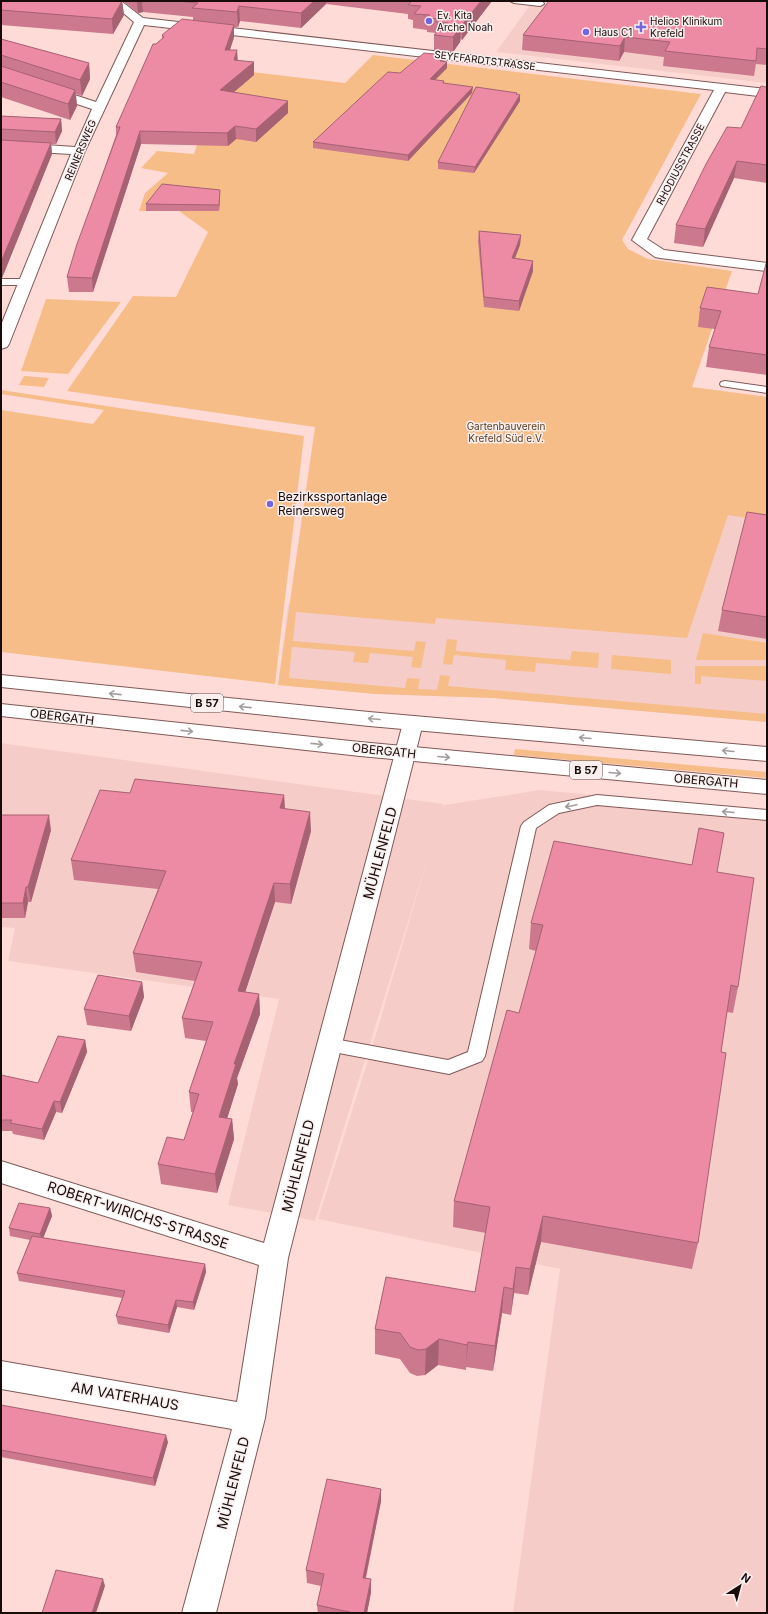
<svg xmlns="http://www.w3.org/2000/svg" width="768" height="1614" font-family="Inter,sans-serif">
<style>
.built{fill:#f6ccc8}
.green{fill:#f6bd89}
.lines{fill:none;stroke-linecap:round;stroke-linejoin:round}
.service-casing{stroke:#7f5957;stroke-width:2}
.minor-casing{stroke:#7f5957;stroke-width:2}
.primary-casing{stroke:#7f5957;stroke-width:2}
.service{fill:#fff;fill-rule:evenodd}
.minor{fill:#fff;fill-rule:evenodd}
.primary{fill:#fff;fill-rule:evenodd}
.wall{fill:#cc788d}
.shaded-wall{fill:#a66173}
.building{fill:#ed8ba4;stroke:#a66173}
.oneway{stroke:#a39d9d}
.poi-dot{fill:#7464df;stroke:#f9efef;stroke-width:1.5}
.labels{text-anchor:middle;stroke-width:3;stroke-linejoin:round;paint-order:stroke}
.far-poi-label{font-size:10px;fill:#190b0a;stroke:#f9efef;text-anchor:start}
.far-street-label{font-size:10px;fill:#190b0a;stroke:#f9efef}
.far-park-label{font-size:10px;fill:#5b3d20;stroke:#f9efef}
.shield{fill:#f9efef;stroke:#5c4f4f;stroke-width:1}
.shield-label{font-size:11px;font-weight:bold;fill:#190b0a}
.poi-label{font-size:12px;fill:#190b0a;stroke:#f9efef;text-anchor:start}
.street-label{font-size:12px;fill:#190b0a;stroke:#f9efef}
.near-street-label{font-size:14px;fill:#190b0a;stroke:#f9efef}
</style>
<rect width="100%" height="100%" fill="#ffdbd8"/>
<path class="built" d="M 533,1 L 767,1 L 767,83 L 496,52 Z
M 767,397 L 767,722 L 494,698 L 376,694 L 278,685 L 288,605 Z
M 1,743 L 443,804 L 443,809 L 444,805 L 540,790 L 767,812 L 767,1613 L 513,1613 L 560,1269 L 318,1219 L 373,1044 L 429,854 L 315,1221 L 228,1205 L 279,999 L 8,961 L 15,928 L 1,927 Z"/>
<path class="green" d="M 373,55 L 701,94 L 622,240 L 628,249 L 648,259 L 732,271 L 692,387 L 767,397 L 767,521 L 728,515 L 687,638 L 436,618 L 435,624 L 296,612 L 293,641 L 414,651 L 416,641 L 426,642 L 421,668 L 411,667 L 413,657 L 370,653 L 368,663 L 353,662 L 355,652 L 292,647 L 289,678 L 405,688 L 407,678 L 420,679 L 418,689 L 437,690 L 440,675 L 450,676 L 448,686 L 767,714 L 767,722 L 494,698 L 376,694 L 278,685 L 315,427 L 67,391 L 133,296 L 176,297 L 208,232 L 179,211 L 139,211 L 145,193 L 168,173 L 141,168 L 157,151 L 194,154 L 215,89 L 226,69 L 345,83 Z
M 46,299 L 121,302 L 68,374 L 21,371 Z
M 24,376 L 25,376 L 49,378 L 44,387 L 19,385 Z
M 1,390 L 304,436 L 275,684 L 1,652 L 1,410 L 93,424 L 104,410 L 1,394 Z
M 703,633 L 767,643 L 767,660 L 696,660 Z
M 447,639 L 457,640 L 456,651 L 570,660 L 572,651 L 599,653 L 598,668 L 536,663 L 535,672 L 505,670 L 506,660 L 454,655 L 452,665 L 443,664 Z
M 612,655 L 671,660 L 671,674 L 611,669 Z
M 695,666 L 767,666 L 767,681 L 701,676 L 701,684 L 695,684 Z
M 515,749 L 767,772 L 767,778 L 514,755 Z"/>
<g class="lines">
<g class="service-casing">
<path id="service" d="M 510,1 L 543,2 L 544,4 L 540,6 L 514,3 Z
M 1,279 L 26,279 L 31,282 L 26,285 L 1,285 Z
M 725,381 L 767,387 L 767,393 L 721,386 L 720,384 L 721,382 Z
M 597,795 L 767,810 L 767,820 L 597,805 L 559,813 L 536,828 L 485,1056 L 482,1061 L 449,1074 L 323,1050 L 320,1045 L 323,1040 L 329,1038 L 448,1060 L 468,1052 L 521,826 L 524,822 L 549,805 Z"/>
</g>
<g class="minor-casing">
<path id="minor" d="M 109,1 L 121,1 L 143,18 L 767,89 L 767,97 L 725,92 L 647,239 L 664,250 L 767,263 L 767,271 L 660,258 L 655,257 L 632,240 L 714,90 L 144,25 L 85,151 L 9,344 L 7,347 L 1,349 L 1,325 L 71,154 L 1,150 L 1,142 L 75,147 L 92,109 L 1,79 L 1,71 L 96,102 L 134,22 Z
M 413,716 L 420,718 L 423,723 L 288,1258 L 265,1418 L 216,1613 L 182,1613 L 232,1429 L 1,1389 L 1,1361 L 237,1402 L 259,1265 L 1,1183 L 1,1161 L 264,1243 L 403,723 L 406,718 Z"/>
</g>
<g class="primary-casing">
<path id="primary" d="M 1,675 L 369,712 L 767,747 L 767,761 L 369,726 L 1,687 Z
M 1,704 L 360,742 L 767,780 L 767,794 L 360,756 L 1,716 Z"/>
</g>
<use href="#service" class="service"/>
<use href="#minor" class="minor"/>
<use href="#primary" class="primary"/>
</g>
<path class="wall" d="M 1,1 L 122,1 L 124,15 L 113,34 L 1,25 Z
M 123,1 L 492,1 L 462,40 L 461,39 L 460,42 L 453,52 L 434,50 L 434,35 L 436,33 L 427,32 L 427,30 L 413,28 L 413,20 L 408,19 L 408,14 L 326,4 L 301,28 L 240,21 L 238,27 L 234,27 L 234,37 L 230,50 L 238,61 L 254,62 L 254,75 L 234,92 L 288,113 L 256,142 L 236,139 L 228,146 L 141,144 L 93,292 L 69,292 L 67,277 L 116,135 L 116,127 L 156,44 L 162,39 L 162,35 L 193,20 L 193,17 L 143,12 L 138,13 Z
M 767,1 L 767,65 L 756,64 L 754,76 L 663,66 L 664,57 L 624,52 L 619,61 L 522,50 L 523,35 Z
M 1,39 L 89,63 L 90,79 L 82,96 L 76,94 L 77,106 L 70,120 L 1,97 Z
M 445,61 L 444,62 L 447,68 L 435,80 L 444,81 L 444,83 L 472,93 L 408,161 L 313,148 L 313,142 L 400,73 Z
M 767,87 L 767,183 L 734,178 L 703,247 L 674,243 L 676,225 L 741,128 Z
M 517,93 L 517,94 L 520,101 L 474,173 L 438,169 L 438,162 Z
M 1,116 L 61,119 L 62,131 L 56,144 L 51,144 L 52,154 L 2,278 L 1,278 Z
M 220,196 L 219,211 L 146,211 L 146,204 Z
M 479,231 L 521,235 L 520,245 L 515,258 L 533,261 L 533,271 L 519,311 L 484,307 L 478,241 Z
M 767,260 L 767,375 L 706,367 L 709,347 L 715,329 L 698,327 L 700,308 L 758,294 Z
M 767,515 L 767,639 L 718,631 L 722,610 Z
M 130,793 L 284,795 L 285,809 L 311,831 L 291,904 L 275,902 L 245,992 L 259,994 L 260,1014 L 237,1078 L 238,1084 L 227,1119 L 232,1119 L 234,1139 L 217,1193 L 161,1184 L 158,1164 L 184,1140 L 193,1112 L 191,1112 L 189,1092 L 206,1041 L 185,1038 L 182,1018 L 195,981 L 136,972 L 133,953 L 158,889 L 74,880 L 71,860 Z
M 1,815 L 51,830 L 31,902 L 28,902 L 25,918 L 1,918 Z
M 717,872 L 738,987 L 733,1013 L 727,1012 L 721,1052 L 698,1243 L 692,1269 L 541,1242 L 528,1295 L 514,1293 L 511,1315 L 502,1313 L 493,1371 L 466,1367 L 466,1370 L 438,1365 L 425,1375 L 417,1376 L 410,1373 L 400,1359 L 375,1354 L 375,1329 L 475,1292 L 486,1233 L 453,1227 L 454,1201 L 519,1013 L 536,951 L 529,949 L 531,923 Z
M 142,982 L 144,997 L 131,1031 L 87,1025 L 84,1009 Z
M 85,1040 L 87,1052 L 62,1113 L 56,1112 L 44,1140 L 13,1134 L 12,1131 L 1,1131 L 1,1075 L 38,1083 Z
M 50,1208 L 52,1216 L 43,1238 L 205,1264 L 206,1272 L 194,1310 L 177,1307 L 169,1333 L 118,1324 L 116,1316 L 122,1298 L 19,1281 L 17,1273 L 30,1240 L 10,1236 L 9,1228 Z
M 1,1405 L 168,1442 L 155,1486 L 1,1457 Z
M 381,1489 L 381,1501 L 366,1578 L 371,1592 L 367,1613 L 318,1613 L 317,1605 L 321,1586 L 307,1583 L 306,1570 Z"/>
<path class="shaded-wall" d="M 122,1 L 124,15 L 113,34 L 112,19 Z
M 137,1 L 142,1 L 143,12 L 138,13 Z
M 314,1 L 326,1 L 326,4 L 301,28 L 301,13 Z
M 481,1 L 492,1 L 462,40 L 462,25 Z
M 239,6 L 240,21 L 238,27 L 237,12 Z
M 234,25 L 234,37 L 226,62 L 225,50 Z
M 461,27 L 460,42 L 453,52 L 453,37 Z
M 625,37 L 624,52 L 619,61 L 620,46 Z
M 237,50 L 238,63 L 234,60 Z
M 445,55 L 445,61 L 440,67 L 440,61 Z
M 254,62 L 254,75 L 221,103 L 220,90 Z
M 447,62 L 447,68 L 430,85 L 430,79 Z
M 89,63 L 90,79 L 82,96 L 80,80 Z
M 473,87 L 472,93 L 408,161 L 408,155 Z
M 75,90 L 77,106 L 70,120 L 68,104 Z
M 520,95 L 520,101 L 474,173 L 475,167 Z
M 288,101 L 288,113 L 256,142 L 256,129 Z
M 61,119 L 62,131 L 56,144 L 55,132 Z
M 235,126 L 236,139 L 228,146 L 227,133 Z
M 140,131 L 141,144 L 93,292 L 92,278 Z
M 51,143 L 52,154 L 2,278 L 1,278 L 1,262 Z
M 737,161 L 734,178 L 703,247 L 705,229 Z
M 220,190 L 220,196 L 219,211 L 219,205 Z
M 521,235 L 520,245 L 511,268 L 512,258 Z
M 533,261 L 533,271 L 519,311 L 519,301 Z
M 284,795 L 285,814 L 280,808 Z
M 310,812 L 311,831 L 291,904 L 290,884 Z
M 49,815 L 51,830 L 31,902 L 28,887 Z
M 274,883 L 275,902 L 239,1011 L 238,991 Z
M 26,887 L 28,902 L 25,918 L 23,903 Z
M 142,982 L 144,997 L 131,1031 L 129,1016 Z
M 259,994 L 260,1014 L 237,1078 L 238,1084 L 221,1137 L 219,1117 L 234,1064 Z
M 85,1040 L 87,1052 L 62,1113 L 60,1102 Z
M 54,1101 L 56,1112 L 44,1140 L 42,1129 Z
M 232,1119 L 234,1139 L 217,1193 L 215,1174 Z
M 50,1208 L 52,1216 L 42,1241 L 40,1234 Z
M 543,1216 L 541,1242 L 528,1295 L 530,1269 Z
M 205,1264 L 206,1272 L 194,1310 L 193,1302 Z
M 516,1267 L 514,1293 L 511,1315 L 513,1289 Z
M 504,1287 L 502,1313 L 493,1371 L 495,1346 Z
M 176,1300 L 177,1307 L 169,1333 L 168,1325 Z
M 439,1339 L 438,1365 L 425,1375 L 426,1349 Z
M 468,1342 L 466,1367 L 466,1370 L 467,1345 Z
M 166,1435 L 168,1442 L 155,1486 L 153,1478 Z
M 381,1489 L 381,1501 L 363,1590 L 363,1578 Z
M 103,1579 L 105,1586 L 96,1613 L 92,1613 Z
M 371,1579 L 371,1592 L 367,1613 L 364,1613 Z"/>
<path class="building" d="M 1,1 L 122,1 L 112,19 L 1,10 Z
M 177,1 L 314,1 L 301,13 L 239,6 L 237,12 L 192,8 L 198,3 Z
M 408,1 L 481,1 L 462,25 L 458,24 L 461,27 L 453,37 L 434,35 L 448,23 L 436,22 L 438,19 L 427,18 L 430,15 L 414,14 L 421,6 L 408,5 L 411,2 Z
M 549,1 L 767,1 L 767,49 L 757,48 L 756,61 L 665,51 L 670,42 L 625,37 L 620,46 L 523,35 Z
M 182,19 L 234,25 L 225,50 L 237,50 L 234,60 L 254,62 L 220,90 L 288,101 L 256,129 L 235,126 L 227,133 L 140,131 L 92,278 L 67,277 L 77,244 L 120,127 L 116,127 L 153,44 L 156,44 L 164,37 L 162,35 Z
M 1,39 L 89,63 L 80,80 L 1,55 Z
M 424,53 L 445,55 L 440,61 L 447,62 L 430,79 L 444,81 L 443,83 L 473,87 L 408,155 L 313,142 L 388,72 L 400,73 Z
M 1,66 L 75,90 L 68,104 L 1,82 Z
M 761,86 L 767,87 L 767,165 L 737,161 L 705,229 L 676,225 L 706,164 L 727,127 L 741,128 Z
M 476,87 L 517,93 L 516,94 L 520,95 L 475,167 L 438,162 Z
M 1,116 L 61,119 L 55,132 L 1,129 Z
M 1,140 L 51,143 L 1,262 Z
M 162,184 L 220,190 L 219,205 L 146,204 Z
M 479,231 L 521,235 L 512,258 L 533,261 L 519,301 L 484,297 Z
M 767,260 L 767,355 L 709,347 L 721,311 L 700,308 L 707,287 L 758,294 Z
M 747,512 L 767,515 L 767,617 L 722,610 Z
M 135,779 L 284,795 L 280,808 L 310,812 L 290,884 L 274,883 L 238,991 L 259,994 L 234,1064 L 236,1064 L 219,1117 L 232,1119 L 215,1174 L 158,1164 L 167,1137 L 184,1140 L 199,1094 L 189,1092 L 213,1022 L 182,1018 L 202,962 L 133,953 L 166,871 L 71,860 L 100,790 L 130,793 Z
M 1,815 L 49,815 L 28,887 L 26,887 L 23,903 L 1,903 Z
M 699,828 L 724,833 L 717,872 L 754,878 L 738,987 L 731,985 L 721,1052 L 726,1053 L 698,1243 L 543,1216 L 530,1269 L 516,1267 L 513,1289 L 504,1287 L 495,1346 L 468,1342 L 467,1345 L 439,1339 L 426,1349 L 418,1350 L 410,1347 L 400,1333 L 375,1329 L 386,1277 L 475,1292 L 490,1207 L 454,1201 L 507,1010 L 519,1013 L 543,925 L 531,923 L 554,841 L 692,865 Z
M 98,975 L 142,982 L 129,1016 L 84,1009 Z
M 58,1036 L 85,1040 L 60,1102 L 54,1101 L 42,1129 L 10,1123 L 12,1120 L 1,1120 L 1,1075 L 38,1083 Z
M 19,1203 L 50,1208 L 40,1234 L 9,1228 Z
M 32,1236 L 205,1264 L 193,1302 L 176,1300 L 168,1325 L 116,1316 L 125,1291 L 17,1273 Z
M 1,1405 L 166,1435 L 153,1478 L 1,1450 Z
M 327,1479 L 381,1489 L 363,1578 L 371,1579 L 364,1613 L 354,1613 L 317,1605 L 324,1574 L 306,1570 Z
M 56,1570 L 103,1579 L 92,1613 L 42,1613 Z"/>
<defs><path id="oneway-shaft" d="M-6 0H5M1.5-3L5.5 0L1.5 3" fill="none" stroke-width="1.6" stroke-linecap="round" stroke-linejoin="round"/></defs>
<g class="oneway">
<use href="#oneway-shaft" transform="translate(115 694) rotate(-174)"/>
<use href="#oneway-shaft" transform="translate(245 707) rotate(-174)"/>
<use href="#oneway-shaft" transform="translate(374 719) rotate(-175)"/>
<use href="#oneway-shaft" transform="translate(187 731) rotate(6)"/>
<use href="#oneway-shaft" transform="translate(585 738) rotate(-175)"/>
<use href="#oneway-shaft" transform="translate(317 744) rotate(6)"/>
<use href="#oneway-shaft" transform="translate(728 751) rotate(-175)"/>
<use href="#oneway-shaft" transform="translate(444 757) rotate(5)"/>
<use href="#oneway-shaft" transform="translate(615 773) rotate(5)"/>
<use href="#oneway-shaft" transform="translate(571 806) rotate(168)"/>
<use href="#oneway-shaft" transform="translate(728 812) rotate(-175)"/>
</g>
<g class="poi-dot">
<circle cx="429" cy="21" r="4"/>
<path d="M639 21h4v4h4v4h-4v4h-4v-4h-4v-4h4z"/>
<circle cx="586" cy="32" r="4"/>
<circle cx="270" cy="504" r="4"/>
</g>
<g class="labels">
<g class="far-poi-label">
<text x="437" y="19">Ev. Kita<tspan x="437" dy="12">Arche Noah</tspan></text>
<text x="650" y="25">Helios Klinikum<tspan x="650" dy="12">Krefeld</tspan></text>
<text x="594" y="36">Haus C1</text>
</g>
<g class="far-street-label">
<text transform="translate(485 60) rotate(7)" y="4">SEYFFARDTSTRASSE</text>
<text transform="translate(80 150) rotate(-67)" y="4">REINERSWEG</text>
<text transform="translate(680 164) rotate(-62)" y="4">RHODIUSSTRASSE</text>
</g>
<g class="far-park-label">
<text x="506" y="430">Gartenbauverein<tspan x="506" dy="12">Krefeld Süd e.V.</tspan></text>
</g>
<g class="shield">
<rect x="191" y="694" width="32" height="18" rx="3"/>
<rect x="570" y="761" width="32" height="18" rx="3"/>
</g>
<g class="shield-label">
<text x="207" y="707">B 57</text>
<text x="586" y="774">B 57</text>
</g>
<g class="poi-label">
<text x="278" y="501">Bezirkssportanlage<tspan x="278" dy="14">Reinersweg</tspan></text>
</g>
<g class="street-label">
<text transform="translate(62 717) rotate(7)" y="4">OBERGATH</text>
<text transform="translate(384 751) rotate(6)" y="4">OBERGATH</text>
<text transform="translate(706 781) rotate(5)" y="4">OBERGATH</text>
</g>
<g class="near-street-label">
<text transform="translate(380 853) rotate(-75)" y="5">MÜHLENFELD</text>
<text transform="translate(298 1166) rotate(-76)" y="5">MÜHLENFELD</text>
<text transform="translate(138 1215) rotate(18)" y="5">ROBERT-WIRICHS-STRASSE</text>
<text transform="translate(125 1396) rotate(10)" y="5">AM VATERHAUS</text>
<text transform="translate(233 1483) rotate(-76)" y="5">MÜHLENFELD</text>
</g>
</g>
<rect width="768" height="1614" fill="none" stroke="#190b0a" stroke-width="4"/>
<g transform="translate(740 1586) rotate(36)" stroke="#f9efef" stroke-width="3" paint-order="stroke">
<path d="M0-3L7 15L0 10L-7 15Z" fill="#190b0a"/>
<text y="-6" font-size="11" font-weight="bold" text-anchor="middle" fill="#190b0a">N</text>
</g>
</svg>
